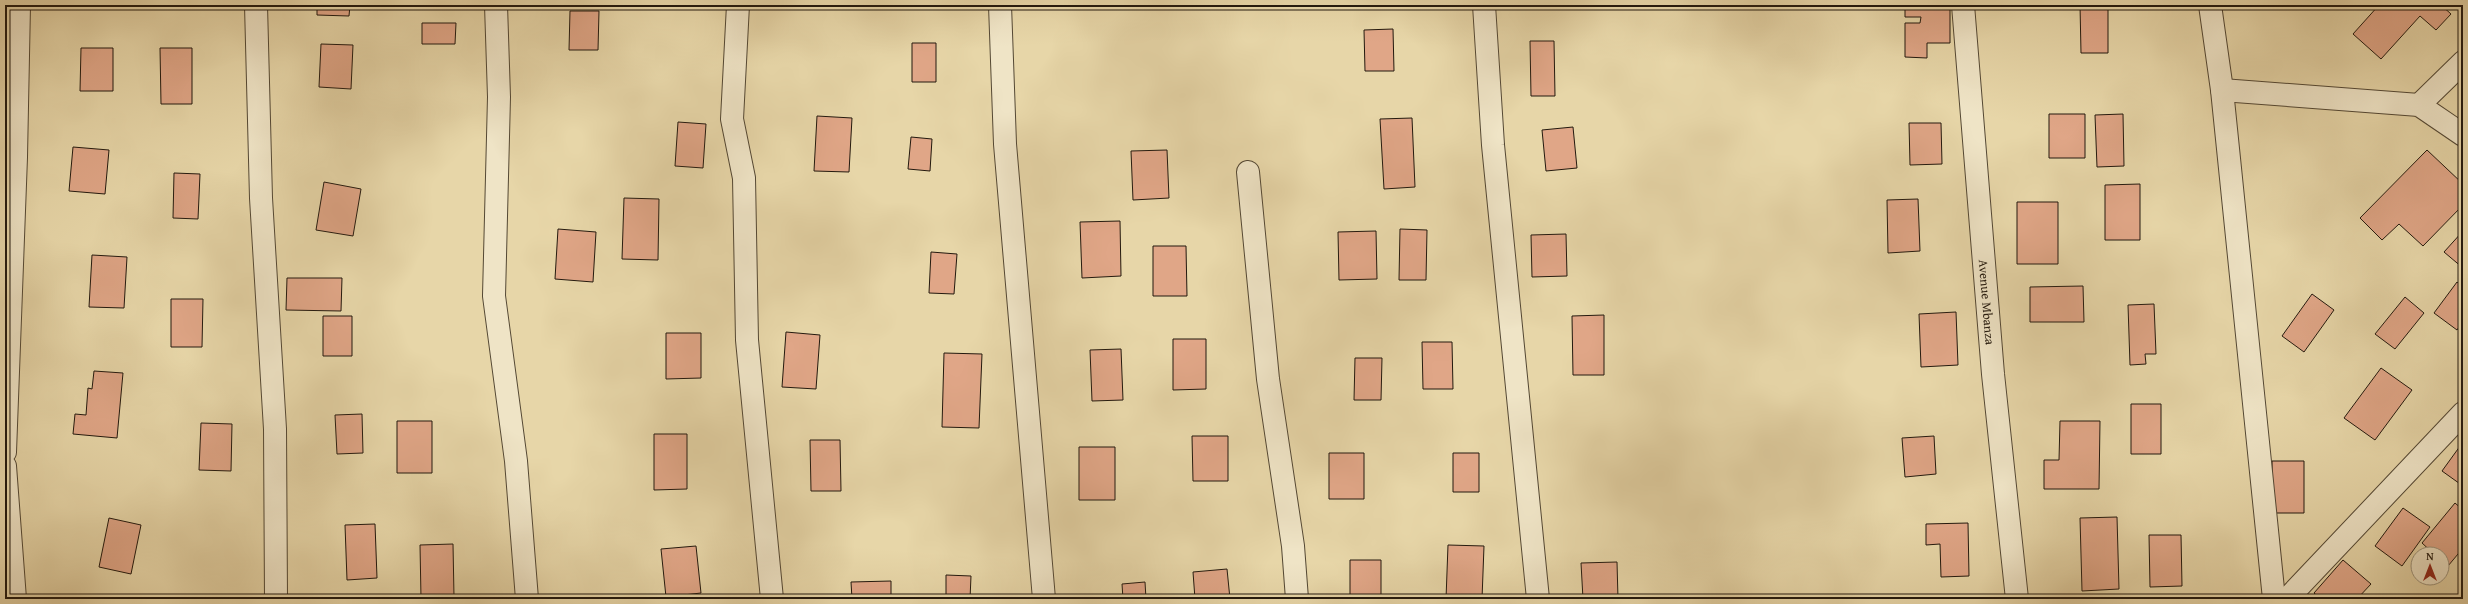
<svg xmlns="http://www.w3.org/2000/svg" width="2468" height="604" font-family="'Gentium Book Plus',serif">
<style>
.building{fill:#e0a687;stroke:#23190e}
.lines{fill:none;stroke-linecap:round;stroke-linejoin:round}
.street-casing{stroke:#544834;stroke-width:24}
.street{stroke:#efe4c6;stroke-width:22}
.labels{text-anchor:middle;stroke-width:3.5;stroke-linejoin:round;paint-order:stroke}
.street-label{font-size:13px;fill:#23190e;stroke:#efe4c6}
</style>
<rect width="100%" height="100%" fill="#e7d6a8"/>
<filter id="stains"><feTurbulence type="fractalNoise" baseFrequency=".005" numOctaves="4"/><feColorMatrix values="0 0 0 0 .2 0 0 0 0 .09 0 0 0 0 .02 0 0 0 .5 -.17"/></filter>
<radialGradient id="worn" r=".72"><stop offset=".6" stop-color="#630" stop-opacity="0"/><stop offset="1" stop-color="#630" stop-opacity=".3"/></radialGradient>
<path class="building" d="M 317,5 L 350,5 L 349,16 L 317,15 Z
M 1905,5 L 1950,5 L 1950,43 L 1927,43 L 1927,58 L 1905,57 L 1905,23 L 1920,23 L 1921,17 L 1905,17 Z
M 2080,5 L 2108,5 L 2108,53 L 2081,53 Z
M 2379,5 L 2441,5 L 2451,14 L 2436,30 L 2420,16 L 2381,59 L 2353,34 Z
M 570,11 L 599,11 L 598,50 L 569,50 Z
M 422,23 L 456,23 L 455,44 L 422,44 Z
M 1393,29 L 1394,71 L 1365,71 L 1364,30 Z
M 1530,41 L 1554,41 L 1555,96 L 1531,96 Z
M 912,43 L 936,43 L 936,82 L 912,82 Z
M 321,44 L 353,45 L 351,89 L 319,87 Z
M 81,48 L 113,48 L 113,91 L 80,91 Z
M 160,48 L 192,48 L 192,104 L 161,104 Z
M 2049,114 L 2085,114 L 2085,158 L 2049,158 Z
M 2123,114 L 2124,166 L 2097,167 L 2095,115 Z
M 817,116 L 852,118 L 849,172 L 814,171 Z
M 1412,118 L 1415,187 L 1384,189 L 1380,119 Z
M 678,122 L 706,124 L 703,168 L 675,166 Z
M 1909,123 L 1941,123 L 1942,164 L 1910,165 Z
M 1573,127 L 1577,168 L 1546,171 L 1542,130 Z
M 911,137 L 932,139 L 930,171 L 908,169 Z
M 73,147 L 109,150 L 105,194 L 69,191 Z
M 1167,150 L 1169,198 L 1133,200 L 1131,151 Z
M 2427,150 L 2463,184 L 2463,205 L 2423,246 L 2399,224 L 2382,240 L 2360,218 Z
M 174,173 L 200,174 L 198,219 L 173,218 Z
M 324,182 L 361,189 L 353,236 L 316,230 Z
M 2140,184 L 2140,240 L 2105,240 L 2105,185 Z
M 624,198 L 659,199 L 658,260 L 622,259 Z
M 1918,199 L 1920,251 L 1888,253 L 1887,200 Z
M 2017,202 L 2058,202 L 2058,264 L 2017,264 Z
M 1120,221 L 1121,276 L 1082,278 L 1080,222 Z
M 558,229 L 596,232 L 593,282 L 555,279 Z
M 1400,229 L 1427,230 L 1426,280 L 1399,280 Z
M 1376,231 L 1377,279 L 1339,280 L 1338,232 Z
M 2463,231 L 2463,268 L 2444,252 Z
M 1566,234 L 1567,276 L 1532,277 L 1531,235 Z
M 1153,246 L 1186,246 L 1187,296 L 1153,296 Z
M 931,252 L 957,254 L 954,294 L 929,293 Z
M 92,255 L 127,257 L 124,308 L 89,307 Z
M 287,278 L 342,278 L 341,311 L 286,310 Z
M 2457,282 L 2463,287 L 2463,321 L 2457,330 L 2434,313 Z
M 2083,286 L 2084,322 L 2030,322 L 2030,287 Z
M 2312,294 L 2334,310 L 2304,352 L 2282,336 Z
M 2405,297 L 2424,313 L 2395,349 L 2375,334 Z
M 171,299 L 203,299 L 202,347 L 171,347 Z
M 2154,304 L 2156,354 L 2145,354 L 2146,364 L 2130,365 L 2128,305 Z
M 1956,312 L 1958,365 L 1921,367 L 1919,314 Z
M 1604,315 L 1604,375 L 1573,375 L 1572,316 Z
M 323,316 L 352,316 L 352,356 L 323,356 Z
M 786,332 L 820,335 L 816,389 L 782,387 Z
M 666,333 L 701,333 L 701,378 L 666,379 Z
M 1173,339 L 1206,339 L 1206,389 L 1173,390 Z
M 1422,342 L 1452,342 L 1453,389 L 1423,389 Z
M 1121,349 L 1123,400 L 1092,401 L 1090,350 Z
M 944,353 L 982,354 L 979,428 L 942,427 Z
M 1355,358 L 1382,358 L 1381,400 L 1354,400 Z
M 2381,368 L 2412,390 L 2375,440 L 2344,418 Z
M 94,371 L 123,373 L 117,438 L 73,434 L 75,414 L 86,415 L 88,388 L 92,389 Z
M 2131,404 L 2161,404 L 2161,454 L 2131,454 Z
M 362,414 L 363,453 L 337,454 L 335,415 Z
M 397,421 L 432,421 L 432,473 L 397,473 Z
M 2060,421 L 2100,421 L 2099,489 L 2044,489 L 2044,460 L 2059,460 Z
M 201,423 L 232,424 L 231,471 L 199,470 Z
M 654,434 L 687,434 L 687,489 L 654,490 Z
M 1192,436 L 1228,436 L 1228,481 L 1193,481 Z
M 1934,436 L 1936,474 L 1905,477 L 1902,438 Z
M 810,440 L 840,440 L 841,491 L 811,491 Z
M 2463,442 L 2463,486 L 2442,471 Z
M 1079,447 L 1115,447 L 1115,500 L 1079,500 Z
M 1329,453 L 1364,453 L 1364,499 L 1329,499 Z
M 1453,453 L 1479,453 L 1479,492 L 1453,492 Z
M 2272,461 L 2304,461 L 2304,513 L 2272,513 Z
M 2455,503 L 2463,510 L 2463,548 L 2448,566 L 2442,560 L 2442,554 L 2434,554 L 2422,543 Z
M 2403,508 L 2430,527 L 2402,566 L 2375,546 Z
M 2117,517 L 2119,589 L 2082,591 L 2080,518 Z
M 109,518 L 141,525 L 131,574 L 99,567 Z
M 1968,523 L 1969,576 L 1941,577 L 1940,544 L 1926,545 L 1926,524 Z
M 375,524 L 377,578 L 347,580 L 345,525 Z
M 2149,535 L 2181,535 L 2182,586 L 2150,587 Z
M 453,544 L 454,597 L 421,598 L 420,545 Z
M 1448,545 L 1484,546 L 1482,599 L 1446,599 Z
M 696,546 L 701,593 L 666,597 L 661,549 Z
M 1350,560 L 1381,560 L 1381,599 L 1350,599 Z
M 2343,560 L 2371,584 L 2357,599 L 2321,599 L 2314,593 Z
M 1617,562 L 1618,599 L 1583,599 L 1581,563 Z
M 1227,569 L 1230,599 L 1195,599 L 1193,572 Z
M 946,575 L 971,576 L 970,599 L 946,599 Z
M 891,581 L 891,599 L 852,599 L 851,582 Z
M 1145,582 L 1146,599 L 1123,599 L 1122,584 Z"/>
<g class="lines">
<g class="street-casing">
<g id="street">
<path d="M 256,5 L 261,198 L 275,429 L 276,599"/>
<path d="M 496,5 L 499,97 L 494,296 L 516,461 L 527,599"/>
<path d="M 738,5 L 732,119 L 744,178 L 747,340 L 772,599"/>
<path d="M 1000,5 L 1005,144 L 1044,599"/>
<path d="M 1484,5 L 1493,145 L 1538,599"/>
<path id="s1" d="M 1963,5 L 1993,374 L 2017,599"/>
<path d="M 2210,5 L 2222,90 L 2274,599"/>
<path d="M 2222,90 L 2419,105 L 2463,135"/>
<path d="M 2419,105 L 2463,62"/>
<path d="M 1248,172 L 1268,379 L 1293,546 L 1297,599"/>
<path d="M 5,452 L 16,157 L 19,5"/>
<path d="M 5,466 L 15,599"/>
<path d="M 2287,599 L 2463,413"/>
</g>
</g>
<use href="#street" class="street"/>
</g>
<g class="labels">
<g class="street-label">
<text dy="5" stroke="none"><textPath href="#s1" startOffset="298">Avenue Mbanza</textPath></text>
</g>
</g>
<rect width="2468" height="604" fill="none" stroke="#e7d6a8" stroke-width="20"/>
<rect x="6" y="6" width="2456" height="592" fill="none" stroke="#23190e" stroke-width="2"/>
<rect x="10" y="10" width="2448" height="584" fill="none" stroke="#23190e"/>
<g transform="translate(2430 566)"><circle r="19" fill="#efe4c6" stroke="#9d937c"/>
<path d="M0-3L7 15L0 10L-7 15Z" fill="#8f2418"/>
<text y="-6" font-size="11" font-weight="bold" text-anchor="middle" fill="#23190e">N</text>
</g>
<rect width="100%" height="100%" filter="url(#stains)"/>
<rect width="100%" height="100%" fill="url(#worn)"/>
</svg>
